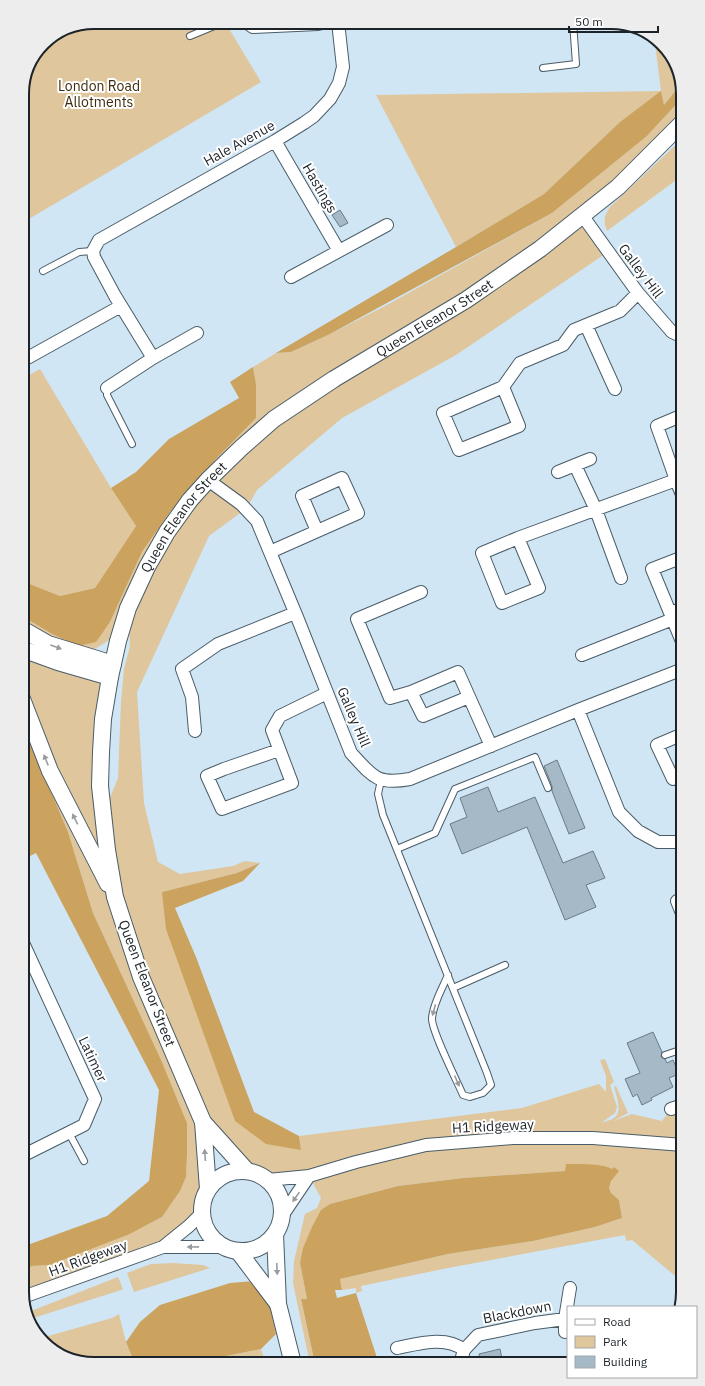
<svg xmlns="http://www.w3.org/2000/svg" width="705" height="1386" font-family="'IBM Plex Sans',sans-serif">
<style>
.green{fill:#dfc69c}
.forest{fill:#cba35e}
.building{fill:#a5b9c7;stroke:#687b88}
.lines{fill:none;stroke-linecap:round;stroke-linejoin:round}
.service-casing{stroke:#495c68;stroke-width:8}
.minor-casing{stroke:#495c68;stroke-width:14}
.tertiary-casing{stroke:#495c68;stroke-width:18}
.service{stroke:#fff;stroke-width:6}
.minor{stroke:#fff;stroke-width:12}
.tertiary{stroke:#fff;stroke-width:16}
.oneway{fill:#999c9f}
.labels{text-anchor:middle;stroke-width:4;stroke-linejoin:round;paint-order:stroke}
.park-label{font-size:14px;fill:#3e2d0e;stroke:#fff}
.street-label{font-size:14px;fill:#1c2329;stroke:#fff}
.rim{fill:none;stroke:#1c2329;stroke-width:2}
</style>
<rect width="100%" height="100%" fill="#d0e6f4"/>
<path class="green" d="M 94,22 L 225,22 L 261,82 L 22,223 L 22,89 L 43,43 L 66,27 Z
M 654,36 L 678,66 L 681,84 L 664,105 L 661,92 L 620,122 L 544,194 L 456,247 L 376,95 L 661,91 Z
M 683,97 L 683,122 L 582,215 L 608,252 L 456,355 L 342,418 L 257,490 L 247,508 L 209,536 L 137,692 L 144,803 L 158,862 L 180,874 L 233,866 L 245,861 L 260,863 L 237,873 L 162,892 L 235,1121 L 301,1150 L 299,1136 L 522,1108 L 599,1084 L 606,1092 L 606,1076 L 600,1060 L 605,1059 L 614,1082 L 610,1085 L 617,1107 L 615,1113 L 601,1123 C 606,1121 613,1120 616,1116 C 622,1109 616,1095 614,1087 L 616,1086 L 628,1113 L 613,1121 L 632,1114 L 662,1121 L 671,1109 L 683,1105 L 683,1273 L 674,1275 L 632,1240 L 626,1241 L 625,1235 L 448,1268 L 361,1286 L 362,1291 L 356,1293 L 356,1288 L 342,1290 L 340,1279 L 448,1254 L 533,1241 L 595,1227 L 622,1218 L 619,1200 L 611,1193 L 609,1188 L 611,1181 L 618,1171 L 612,1169 L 566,1164 L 565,1171 L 463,1178 L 398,1186 L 330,1204 L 300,1263 L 307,1299 L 301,1300 L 315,1364 L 310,1364 L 293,1283 L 294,1261 L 305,1214 L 317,1208 L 321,1198 L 309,1176 L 268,1180 L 255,1173 L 247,1171 L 203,1122 L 208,1189 L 204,1197 L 201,1214 L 163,1247 L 22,1292 L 22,1271 L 32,1266 L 50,1265 L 130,1234 L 162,1217 L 180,1191 L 186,1177 L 187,1155 L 187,1123 L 162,1062 L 93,913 L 68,832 L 30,742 L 22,733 L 22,711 L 74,808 L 27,695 L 22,679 L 23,656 L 100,679 L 103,719 L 104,812 L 118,778 L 121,702 L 124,669 L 130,646 L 128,609 L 111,639 L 90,652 L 66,647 L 22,623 L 22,616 L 52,634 L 78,646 L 110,622 L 142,552 L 170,512 L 217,458 L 256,418 L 256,384 L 253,367 L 276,353 L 291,352 L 330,334 L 387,305 L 552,213 L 647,136 Z
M 683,138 L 683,175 L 607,231 C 603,221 604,216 610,207 Z
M 40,369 L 111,488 L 136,526 L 95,588 L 60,596 L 22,581 L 22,379 Z
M 173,1263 L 203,1265 L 210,1268 L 134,1292 L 127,1273 L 151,1264 Z
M 118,1277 L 123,1289 L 118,1291 L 27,1320 L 26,1313 Z
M 119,1314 L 126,1342 L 135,1364 L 89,1364 L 50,1349 L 41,1338 L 112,1318 Z
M 261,1349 L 266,1364 L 186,1364 Z"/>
<path class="forest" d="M 681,84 L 683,97 L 647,136 L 552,213 L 330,334 L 291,352 L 276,353 L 456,247 L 544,194 L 620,122 L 661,91 L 664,105 Z
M 253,367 L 256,384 L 256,418 L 217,458 L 170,512 L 142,552 L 110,622 L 96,642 L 78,646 L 52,634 L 22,616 L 22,581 L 60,596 L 95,588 L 136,526 L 111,488 L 136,472 L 169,439 L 239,398 L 230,382 Z
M 22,733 L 30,742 L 68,832 L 93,913 L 162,1062 L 187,1123 L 187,1155 L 186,1177 L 180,1191 L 162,1217 L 130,1234 L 50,1265 L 32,1266 L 22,1271 L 22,1247 L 107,1216 L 149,1181 L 159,1090 L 36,853 L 22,860 L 22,831 L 29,828 L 22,811 Z
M 260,863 L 243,881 L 175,908 L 196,957 L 254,1112 L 299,1136 L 301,1150 L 266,1144 L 235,1121 L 166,929 L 162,892 L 237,873 Z
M 566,1164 C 578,1164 601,1163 612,1169 L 614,1167 L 619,1171 L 611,1181 L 609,1188 L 611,1193 L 619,1200 L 622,1218 L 595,1227 L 533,1241 L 448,1254 L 340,1279 L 342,1290 L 335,1290 L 337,1298 L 356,1293 L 379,1364 L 315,1364 L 301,1299 L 307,1299 L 300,1263 L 303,1248 L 312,1227 L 321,1210 L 330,1204 L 398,1186 L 463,1178 L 565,1171 Z
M 254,1281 L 270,1306 L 276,1334 L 261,1349 L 186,1364 L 135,1364 L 126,1342 L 140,1322 L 160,1305 L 230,1283 Z"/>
<path class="building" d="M 340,210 L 348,223 L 340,227 L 332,215 Z
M 557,760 L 585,828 L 569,834 L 552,791 L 552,786 L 544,766 Z
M 488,787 L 498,812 L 535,797 L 563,863 L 593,851 L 605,878 L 586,885 L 596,907 L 565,920 L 527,827 L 462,854 L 450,824 L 467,817 L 460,798 Z
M 653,1032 L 662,1052 L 661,1057 L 665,1059 L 667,1063 L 673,1060 L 679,1074 L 669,1078 L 673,1087 L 651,1098 L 652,1100 L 642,1105 L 637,1094 L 633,1097 L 625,1079 L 640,1073 L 627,1043 Z
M 500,1349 L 503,1364 L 481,1364 L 479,1354 Z"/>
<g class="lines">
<g class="service-casing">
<path id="service" d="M 190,36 L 224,22
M 543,68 L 576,64 L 573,22
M 43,271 L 79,252 L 93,251
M 107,388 L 107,395 L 132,444
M 381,780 L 378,794 L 383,815 L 487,1073 L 491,1085 L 483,1093 L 470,1097 L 463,1095 C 457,1081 431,1030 432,1018 C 433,1004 442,989 448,975
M 397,849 L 435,833 L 455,789 L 535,757 L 548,788
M 453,988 L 505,965
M 665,1055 L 677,1051 L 683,1052
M 69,1133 L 84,1161"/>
</g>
<g class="minor-casing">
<path id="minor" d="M 246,22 L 253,27 L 318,24 L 327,22
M 275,141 L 339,251
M 582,215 L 638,293 L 672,332 L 683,337
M 291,277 L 387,225
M 586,325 L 615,389
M 153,358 L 115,296 L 94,257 L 93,251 L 99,240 L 275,141 L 304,123 L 314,116 L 330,99 L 339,83 L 343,67 L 338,22
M 22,361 L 121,306
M 503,387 L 519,426 L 459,450 L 443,413 L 503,387 L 520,363 L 563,345 L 574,330 L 620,311 L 638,293
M 107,388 L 153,358 L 197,333
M 590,459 L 575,465 L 596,510 L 621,578
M 558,472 L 575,465
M 208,480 L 241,504 L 257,521 L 297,617 L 351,753 C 373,777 377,785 410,779 L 578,710 L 683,669
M 683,497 L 676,480 L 657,426 L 683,415
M 518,538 L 539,588 L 502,603 L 482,553 L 518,538 L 676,480
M 270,552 L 358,513 L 342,478 L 302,496 L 317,531
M 421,592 L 357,619 L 390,698 L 411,692 L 458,672 L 491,746
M 671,613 L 683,608
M 683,644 L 652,569 L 683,557
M 582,655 L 673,619
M 411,692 L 423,716 L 469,697
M 578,710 L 619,812 L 638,831 L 658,842 L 683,842
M 195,731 L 192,697 L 182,669 L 218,644 L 295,613
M 279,750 L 224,769 L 207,776 L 222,809 L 292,783 L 272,730 L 280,716 L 327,693
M 683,775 L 673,779 L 657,745 L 683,734
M 683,916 L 677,901 L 683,899
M 671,1109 L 683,1105
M 22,1156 L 84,1125 L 95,1099 L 24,945 L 22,944
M 268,1180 L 309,1176 L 356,1162 L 426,1145 L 513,1138 L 593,1138 L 683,1145
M 282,1216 L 309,1176
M 163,1247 L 189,1226 L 201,1214
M 23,1297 L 163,1247 L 223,1247
M 565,1319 L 565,1332
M 397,1348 C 417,1344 446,1335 464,1350
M 460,1364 L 464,1350 L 478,1335 L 535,1323 L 565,1319 L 570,1288"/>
</g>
<g class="tertiary-casing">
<g id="tertiary">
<path d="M 22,629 L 48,644 L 113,664"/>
<path d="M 22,649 L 58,662 L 110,677"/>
<path d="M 22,699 L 50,771 L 108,884"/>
<path d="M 203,1122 L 208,1189"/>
<circle cx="242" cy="1211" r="40"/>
<path id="s1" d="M 247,1171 L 203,1122 L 141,977 L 115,897 L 107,850 L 100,786 L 101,752 L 103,719 L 110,677 L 118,641 L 128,608 L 147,567 L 167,532 L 190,500 L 208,480 L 241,448 L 274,419 L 334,379 L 466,300 L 540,249 L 618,187 L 683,122"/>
<path d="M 275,1234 L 278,1304 L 293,1364"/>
<path d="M 238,1251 L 278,1304"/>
</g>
</g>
<use href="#service" class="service"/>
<use href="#minor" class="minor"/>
<use href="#tertiary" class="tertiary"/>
</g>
<defs><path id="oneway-solid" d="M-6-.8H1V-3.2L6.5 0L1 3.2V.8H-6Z"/></defs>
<g class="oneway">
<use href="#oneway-solid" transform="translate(56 647) rotate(20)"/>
<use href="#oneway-solid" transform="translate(46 760) rotate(-112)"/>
<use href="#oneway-solid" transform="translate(75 819) rotate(-117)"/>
<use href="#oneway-solid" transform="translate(434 1010) rotate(105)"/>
<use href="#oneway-solid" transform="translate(457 1081) rotate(66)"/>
<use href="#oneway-solid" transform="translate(205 1155) rotate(-94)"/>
<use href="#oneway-solid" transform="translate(296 1197) rotate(125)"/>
<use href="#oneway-solid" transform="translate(193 1247) rotate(179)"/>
<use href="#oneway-solid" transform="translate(277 1269) rotate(88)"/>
</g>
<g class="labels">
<g class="park-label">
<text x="99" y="91">London Road<tspan x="99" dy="16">Allotments</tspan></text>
</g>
<g class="street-label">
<text transform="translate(239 143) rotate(-29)" y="5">Hale Avenue</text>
<text transform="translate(320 188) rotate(60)" y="5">Hastings</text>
<text transform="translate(641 271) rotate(53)" y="5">Galley Hill</text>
<text dy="5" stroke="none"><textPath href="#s1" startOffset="1032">Queen Eleanor Street</textPath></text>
<text dy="5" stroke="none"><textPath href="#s1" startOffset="708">Queen Eleanor Street</textPath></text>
<text transform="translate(354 717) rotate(67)" y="5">Galley Hill</text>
<text transform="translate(147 983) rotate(69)" y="5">Queen Eleanor Street</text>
<text transform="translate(93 1059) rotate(65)" y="5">Latimer</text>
<text transform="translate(493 1126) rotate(-3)" y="5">H1 Ridgeway</text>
<text transform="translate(88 1258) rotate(-20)" y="5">H1 Ridgeway</text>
<text transform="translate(517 1312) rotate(-11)" y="5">Blackdown</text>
</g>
</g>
<path d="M0 0H705V1386H0ZM94 29H611A65 65 0 0 1 676 94V1292A65 65 0 0 1 611 1357H94A65 65 0 0 1 29 1292V94A65 65 0 0 1 94 29Z" fill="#ededee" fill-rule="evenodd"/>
<path class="rim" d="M94 29H611A65 65 0 0 1 676 94V1292A65 65 0 0 1 611 1357H94A65 65 0 0 1 29 1292V94A65 65 0 0 1 94 29Z"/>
<rect x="567" y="1306" width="130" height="72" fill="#ffffff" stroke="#a4a7a9"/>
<rect x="575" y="1319" width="20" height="6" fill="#ffffff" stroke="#a4a7a9"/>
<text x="603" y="1326" font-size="12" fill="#1c2329">Road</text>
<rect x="575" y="1336" width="20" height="12" fill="#dfc69c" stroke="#a4a7a9"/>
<text x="603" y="1346" font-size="12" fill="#1c2329">Park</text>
<rect x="575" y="1356" width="20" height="12" fill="#a5b9c7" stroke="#a4a7a9"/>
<text x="603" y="1366" font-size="12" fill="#1c2329">Building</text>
<path d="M569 26v6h89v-6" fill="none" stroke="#1c2329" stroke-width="2"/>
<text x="575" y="26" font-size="12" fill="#1c2329" stroke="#ffffff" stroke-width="3" paint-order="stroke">50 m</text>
</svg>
